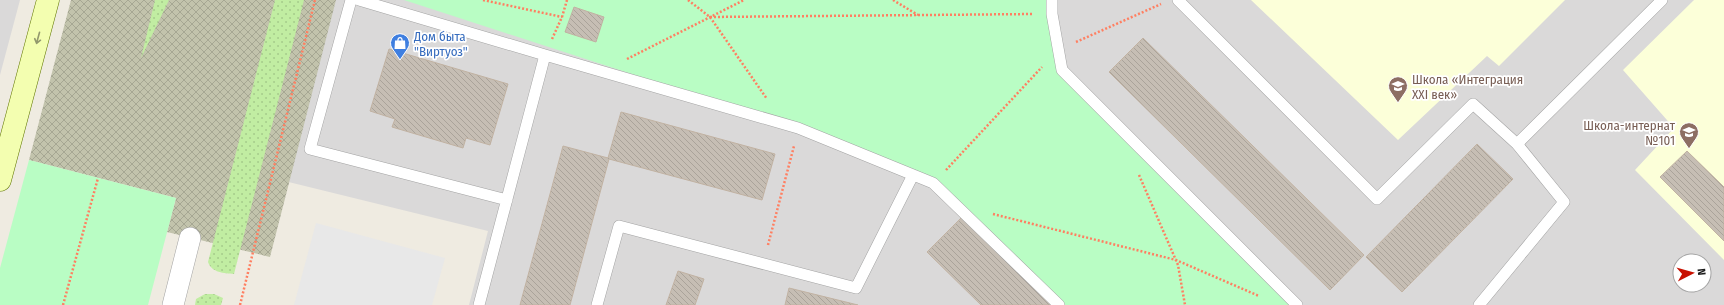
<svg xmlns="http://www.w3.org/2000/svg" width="1724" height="305" font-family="'Fira Sans Condensed',sans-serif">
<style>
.residential{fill:#dad9d9;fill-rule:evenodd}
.education{fill:#fcffd9}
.construction{fill:url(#construction-cross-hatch)}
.grass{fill:url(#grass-dots)}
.park{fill:#b9fdc4}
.parking{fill:#e8e8e8}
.building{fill:url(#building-back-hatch);stroke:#c1b2a2}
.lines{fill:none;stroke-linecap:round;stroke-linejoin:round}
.lane-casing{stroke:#a3a3a3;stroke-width:12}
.street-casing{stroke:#a3a3a3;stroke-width:22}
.secondary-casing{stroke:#607600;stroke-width:23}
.path{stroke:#ff7f61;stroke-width:2.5;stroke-dasharray:2 2;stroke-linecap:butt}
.lane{stroke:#fff;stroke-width:11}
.street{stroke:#fff;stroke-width:21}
.secondary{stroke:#f3feb0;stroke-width:22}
.oneway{stroke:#92986d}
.labels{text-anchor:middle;stroke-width:3.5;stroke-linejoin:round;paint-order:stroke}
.shop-label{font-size:13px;fill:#366cbe;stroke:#fff;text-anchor:start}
.education-label{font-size:13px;fill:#785e54;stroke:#fff;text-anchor:start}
</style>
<defs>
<pattern id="construction-cross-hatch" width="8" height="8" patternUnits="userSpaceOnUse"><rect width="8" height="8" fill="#c2c3ac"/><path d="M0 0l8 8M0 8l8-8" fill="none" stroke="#a6a793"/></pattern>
<pattern id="grass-dots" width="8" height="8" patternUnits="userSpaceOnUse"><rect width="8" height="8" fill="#c1eda2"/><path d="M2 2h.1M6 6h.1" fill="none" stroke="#a5cb8b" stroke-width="1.8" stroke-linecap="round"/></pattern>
<pattern id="building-back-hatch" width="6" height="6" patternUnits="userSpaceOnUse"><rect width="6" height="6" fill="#c6beb4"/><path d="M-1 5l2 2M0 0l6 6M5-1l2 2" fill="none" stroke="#aaa39a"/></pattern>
</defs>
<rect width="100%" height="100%" fill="#efebe1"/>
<path class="residential" d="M 0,0 L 20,0 L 0,75 Z
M 273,0 L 1724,0 L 1724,305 L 469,305 L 488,231 L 232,168 ZM 1680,261 L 1704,261 L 1704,285 L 1680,285 Z"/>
<path class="education" d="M 1251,0 L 1565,0 L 1499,66 L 1487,56 L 1398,140 Z
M 1694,0 L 1724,0 L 1724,260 L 1635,170 L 1674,128 L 1623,70 Z"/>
<path class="construction" d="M 71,0 L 336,0 L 270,257 L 167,232 L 176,198 L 29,160 Z"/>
<path class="grass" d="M 155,0 L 169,0 L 141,58 Z
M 275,0 L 304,0 L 234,274 C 224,273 212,273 208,262 Z
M 205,294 L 214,294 L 223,298 L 221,305 L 195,305 L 196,299 Z"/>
<path class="park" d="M 404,0 L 1052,0 L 1062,70 L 1297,305 L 1059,305 L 933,183 L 798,128 Z
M 29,160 L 176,198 L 148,305 L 0,305 L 0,268 Z"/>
<path class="parking" d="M 316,223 L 445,258 L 432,305 L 294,305 Z"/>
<path class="building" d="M 574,7 L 604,17 L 596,42 L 565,32 Z
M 1143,38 L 1364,255 L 1330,290 L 1109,72 Z
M 389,49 L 508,84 L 490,145 L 466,138 L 463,148 L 392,127 L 395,119 L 370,111 Z
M 621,112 L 775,154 L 762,200 L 609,159 L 570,305 L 520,305 L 563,146 L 608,158 Z
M 1477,144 L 1513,179 L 1402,292 L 1366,257 Z
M 1687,151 L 1724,187 L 1724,241 L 1660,177 Z
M 962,217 L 1051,305 L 981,305 L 927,252 Z
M 678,271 L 704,279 L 695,305 L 666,305 Z
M 789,288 L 858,305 L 785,305 Z"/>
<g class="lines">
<g class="lane-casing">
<path id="lane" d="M 351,0 L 310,149 L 507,200
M 359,0 L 545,55 L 479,305
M 1052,0 L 1052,14 L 1062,70 L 1297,305
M 1178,0 L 1377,199 L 1473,104 L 1517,144
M 545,55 L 798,128 L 933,183 L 1059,305
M 597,305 L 619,226 L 856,288 L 913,175
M 1479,305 L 1564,202 L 1517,144 L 1662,0"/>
</g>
<g class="street-casing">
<path id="street" d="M 173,305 L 190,238"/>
</g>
<g class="secondary-casing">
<path id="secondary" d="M 0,180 L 48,0"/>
</g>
<path class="path" d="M 483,0 L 562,17
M 688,0 L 710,17 L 767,99
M 893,0 L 918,15
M 710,17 L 1034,14
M 552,39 L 562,17 L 567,0
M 1076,42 L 1161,4
M 627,59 L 744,0
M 946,170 L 1042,67
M 1139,175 L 1178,265 L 1185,305
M 993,214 L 1176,260 L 1259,296
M 768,245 L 794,146
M 63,305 L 98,178
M 240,305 L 315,0"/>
<use href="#lane" class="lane"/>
<use href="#street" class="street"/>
<use href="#secondary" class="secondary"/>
</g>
<defs><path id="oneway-shaft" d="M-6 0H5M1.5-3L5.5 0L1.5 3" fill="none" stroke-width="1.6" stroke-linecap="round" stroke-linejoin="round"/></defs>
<use class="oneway" href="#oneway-shaft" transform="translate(38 38) rotate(105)"/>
<defs>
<g id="shop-pin" transform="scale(1)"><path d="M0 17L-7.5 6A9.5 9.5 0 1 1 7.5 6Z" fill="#3f7fe0" stroke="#fff"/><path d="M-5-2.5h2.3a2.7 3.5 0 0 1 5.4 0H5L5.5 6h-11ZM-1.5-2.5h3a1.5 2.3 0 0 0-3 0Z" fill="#fff"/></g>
<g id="school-pin" transform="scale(1)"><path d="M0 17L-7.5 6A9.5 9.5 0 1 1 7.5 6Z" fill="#8d6e63" stroke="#fff"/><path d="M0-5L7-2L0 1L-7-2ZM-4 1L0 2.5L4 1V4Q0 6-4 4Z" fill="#fff"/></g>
</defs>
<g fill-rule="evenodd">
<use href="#shop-pin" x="400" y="43"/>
<use href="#school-pin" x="1398" y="86"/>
<use href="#school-pin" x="1689" y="132"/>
</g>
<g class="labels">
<g class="shop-label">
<text x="414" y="41">Дом быта<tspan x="414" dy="15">"Виртуоз"</tspan></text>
</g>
<g class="education-label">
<text x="1412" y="84">Школа «Интеграция<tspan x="1412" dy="15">XXI век»</tspan></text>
<text x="1675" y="130" text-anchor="end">Школа-интернат<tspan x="1675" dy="15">№101</tspan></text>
</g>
</g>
<g transform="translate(1692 273) rotate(84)"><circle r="19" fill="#ffffff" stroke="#a4a4a4"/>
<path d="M0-3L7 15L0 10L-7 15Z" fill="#c81000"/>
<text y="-6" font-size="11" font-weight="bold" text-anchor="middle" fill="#1c1c1c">N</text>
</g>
</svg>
